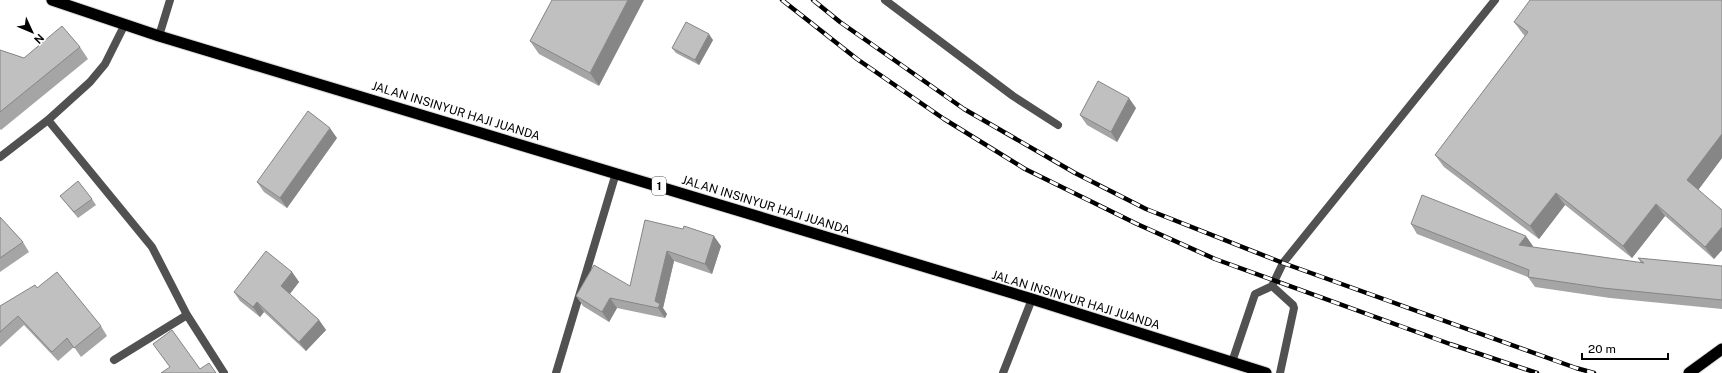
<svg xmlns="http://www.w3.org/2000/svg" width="1722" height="373" font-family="'Public Sans',sans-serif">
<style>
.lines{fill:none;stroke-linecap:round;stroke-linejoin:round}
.trunk-casing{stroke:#dbdbdb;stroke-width:13}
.minor{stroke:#515151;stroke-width:8}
.trunk{stroke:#000;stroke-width:11}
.rail-casing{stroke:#000;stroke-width:4.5}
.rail{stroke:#fff;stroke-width:3;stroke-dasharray:9;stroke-linecap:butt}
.wall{fill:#a5a5a5}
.shaded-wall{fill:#868686}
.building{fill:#c0c0c0;stroke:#868686}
.labels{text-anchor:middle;stroke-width:3;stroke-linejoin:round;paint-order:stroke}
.shield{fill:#fff;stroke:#4c4c4c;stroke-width:1}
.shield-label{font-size:11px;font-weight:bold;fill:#000}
.street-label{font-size:12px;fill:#000;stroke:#fff}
</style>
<rect width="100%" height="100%" fill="#fff"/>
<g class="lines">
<g class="trunk-casing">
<path id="trunk" d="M 52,0 L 159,36 L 1032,299 L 1266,373
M 1689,373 L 1722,349"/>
</g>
<path class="minor" d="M 885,0 L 1013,96 L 1058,125
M 159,36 L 170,0
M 48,120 L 152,247 L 187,315 L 224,373
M 0,157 L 48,120 L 90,82 L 105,64 L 125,24
M 1272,286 L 1293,305 L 1294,308 L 1280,373
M 114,360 L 187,315
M 1232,362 L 1255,294 L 1272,286 L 1283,263 L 1495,0
M 556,373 L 616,173
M 1003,373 L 1032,299"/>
<use href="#trunk" class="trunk"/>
<g class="rail-casing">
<path id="rail" d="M 782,0 L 857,59 L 944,119 L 1025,169 L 1137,224 L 1215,259 L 1450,344 L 1537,373
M 813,0 L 840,22 L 964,109 L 1075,173 L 1146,209 L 1283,263 L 1576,368 L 1594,373"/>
</g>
<use href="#rail" class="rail"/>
</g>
<path class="wall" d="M 552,0 L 599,86 L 539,54 L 530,41 Z
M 1722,0 L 1722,158 L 1698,190 L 1722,210 L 1722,250 L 1714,259 L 1665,216 L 1632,258 L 1565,205 L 1539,239 L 1444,167 L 1435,155 L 1525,36 L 1523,34 L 1514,22 Z
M 713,40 L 699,65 L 676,53 L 672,48 Z
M 80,47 L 88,59 L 1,130 L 0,129 L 0,50 L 24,58 Z
M 1136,108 L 1117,142 L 1087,125 L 1080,115 Z
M 337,138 L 287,208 L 264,192 L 257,182 Z
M 60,196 L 92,199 L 96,205 L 78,218 Z
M 0,217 L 23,242 L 29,252 L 0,272 Z
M 645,220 L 721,246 L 712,274 L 674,261 L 663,308 L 667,314 L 665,318 L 617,308 L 609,322 L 583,306 L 576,296 L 630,286 Z
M 1411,224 L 1533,246 L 1532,247 L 1641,263 L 1638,258 L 1722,266 L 1722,309 L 1610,298 L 1535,287 L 1528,277 L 1417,234 Z
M 292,272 L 299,282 L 290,294 L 319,320 L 326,330 L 306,351 L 264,312 L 260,317 L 240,301 L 234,292 Z
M 37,288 L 101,326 L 107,336 L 81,357 L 74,347 L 58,361 L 24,325 L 0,347 L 0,306 Z"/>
<path class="shaded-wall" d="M 628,0 L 644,0 L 599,86 L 590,73 Z
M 709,34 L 713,40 L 699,65 L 695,60 Z
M 1129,98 L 1136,108 L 1117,142 L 1111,132 Z
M 330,128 L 337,138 L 287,208 L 280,198 Z
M 1722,134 L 1722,158 L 1696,193 L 1687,180 Z
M 1556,193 L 1565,205 L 1539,239 L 1530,226 Z
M 1656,204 L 1665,216 L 1632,258 L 1623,246 Z
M 1722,227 L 1722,250 L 1714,259 L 1705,247 Z
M 714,236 L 721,246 L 712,274 L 705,264 Z
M 1526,236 L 1533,246 L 1526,255 L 1519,245 Z
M 667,251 L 674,261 L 663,308 L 667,314 L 665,318 L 658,308 L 655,301 Z
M 292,272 L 299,282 L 288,296 L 281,286 Z
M 610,298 L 617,308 L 609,322 L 602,312 Z
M 257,302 L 264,312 L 260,317 L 253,307 Z
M 319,320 L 326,330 L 306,351 L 299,342 Z"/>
<path class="building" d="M 552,0 L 628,0 L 590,73 L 530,41 Z
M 1530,0 L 1722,0 L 1722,134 L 1687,180 L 1722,210 L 1722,227 L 1705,247 L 1656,204 L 1623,246 L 1556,193 L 1530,226 L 1435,155 L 1528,32 L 1514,22 Z
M 686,22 L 709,34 L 695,60 L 672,48 Z
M 62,26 L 80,47 L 0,112 L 0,50 L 24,58 Z
M 1098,81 L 1129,98 L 1111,132 L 1080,115 Z
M 308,111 L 330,128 L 280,198 L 257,182 Z
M 78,181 L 92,199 L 74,212 L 60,196 Z
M 1422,195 L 1526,236 L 1519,245 L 1644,263 L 1638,258 L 1722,266 L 1722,300 L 1603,288 L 1528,277 L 1529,270 L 1411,224 Z
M 0,217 L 23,242 L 0,258 Z
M 645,220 L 683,229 L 684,226 L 714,236 L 705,264 L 667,251 L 655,301 L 660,304 L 658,308 L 610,298 L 602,312 L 576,296 L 594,265 L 630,286 Z
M 266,251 L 292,272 L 281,286 L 319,320 L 299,342 L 257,302 L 253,307 L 234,292 Z
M 57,272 L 101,326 L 74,348 L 67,338 L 52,352 L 18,316 L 0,332 L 0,306 L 35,285 L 37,288 Z
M 172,330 L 200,369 L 209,363 L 216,373 L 161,373 L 170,367 L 153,344 Z"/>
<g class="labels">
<rect class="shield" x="652" y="177" width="14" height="18" rx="3"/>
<g class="shield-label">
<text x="659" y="190">1</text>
</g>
<g class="street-label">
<text transform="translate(456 111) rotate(17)" y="4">JALAN INSINYUR HAJI JUANDA</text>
<text transform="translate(766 205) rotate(17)" y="4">JALAN INSINYUR HAJI JUANDA</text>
<text transform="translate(1076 300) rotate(17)" y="4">JALAN INSINYUR HAJI JUANDA</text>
</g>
</g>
<g transform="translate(32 32) rotate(134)" stroke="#ffffff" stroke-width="3" paint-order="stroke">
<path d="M0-3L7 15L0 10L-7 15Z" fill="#000000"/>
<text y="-6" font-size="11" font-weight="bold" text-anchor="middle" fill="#000000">N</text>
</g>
<path d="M1582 353v6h86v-6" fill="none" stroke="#000000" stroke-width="2"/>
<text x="1588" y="353" font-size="12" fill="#000000" stroke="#ffffff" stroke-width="3" paint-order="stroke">20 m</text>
</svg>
